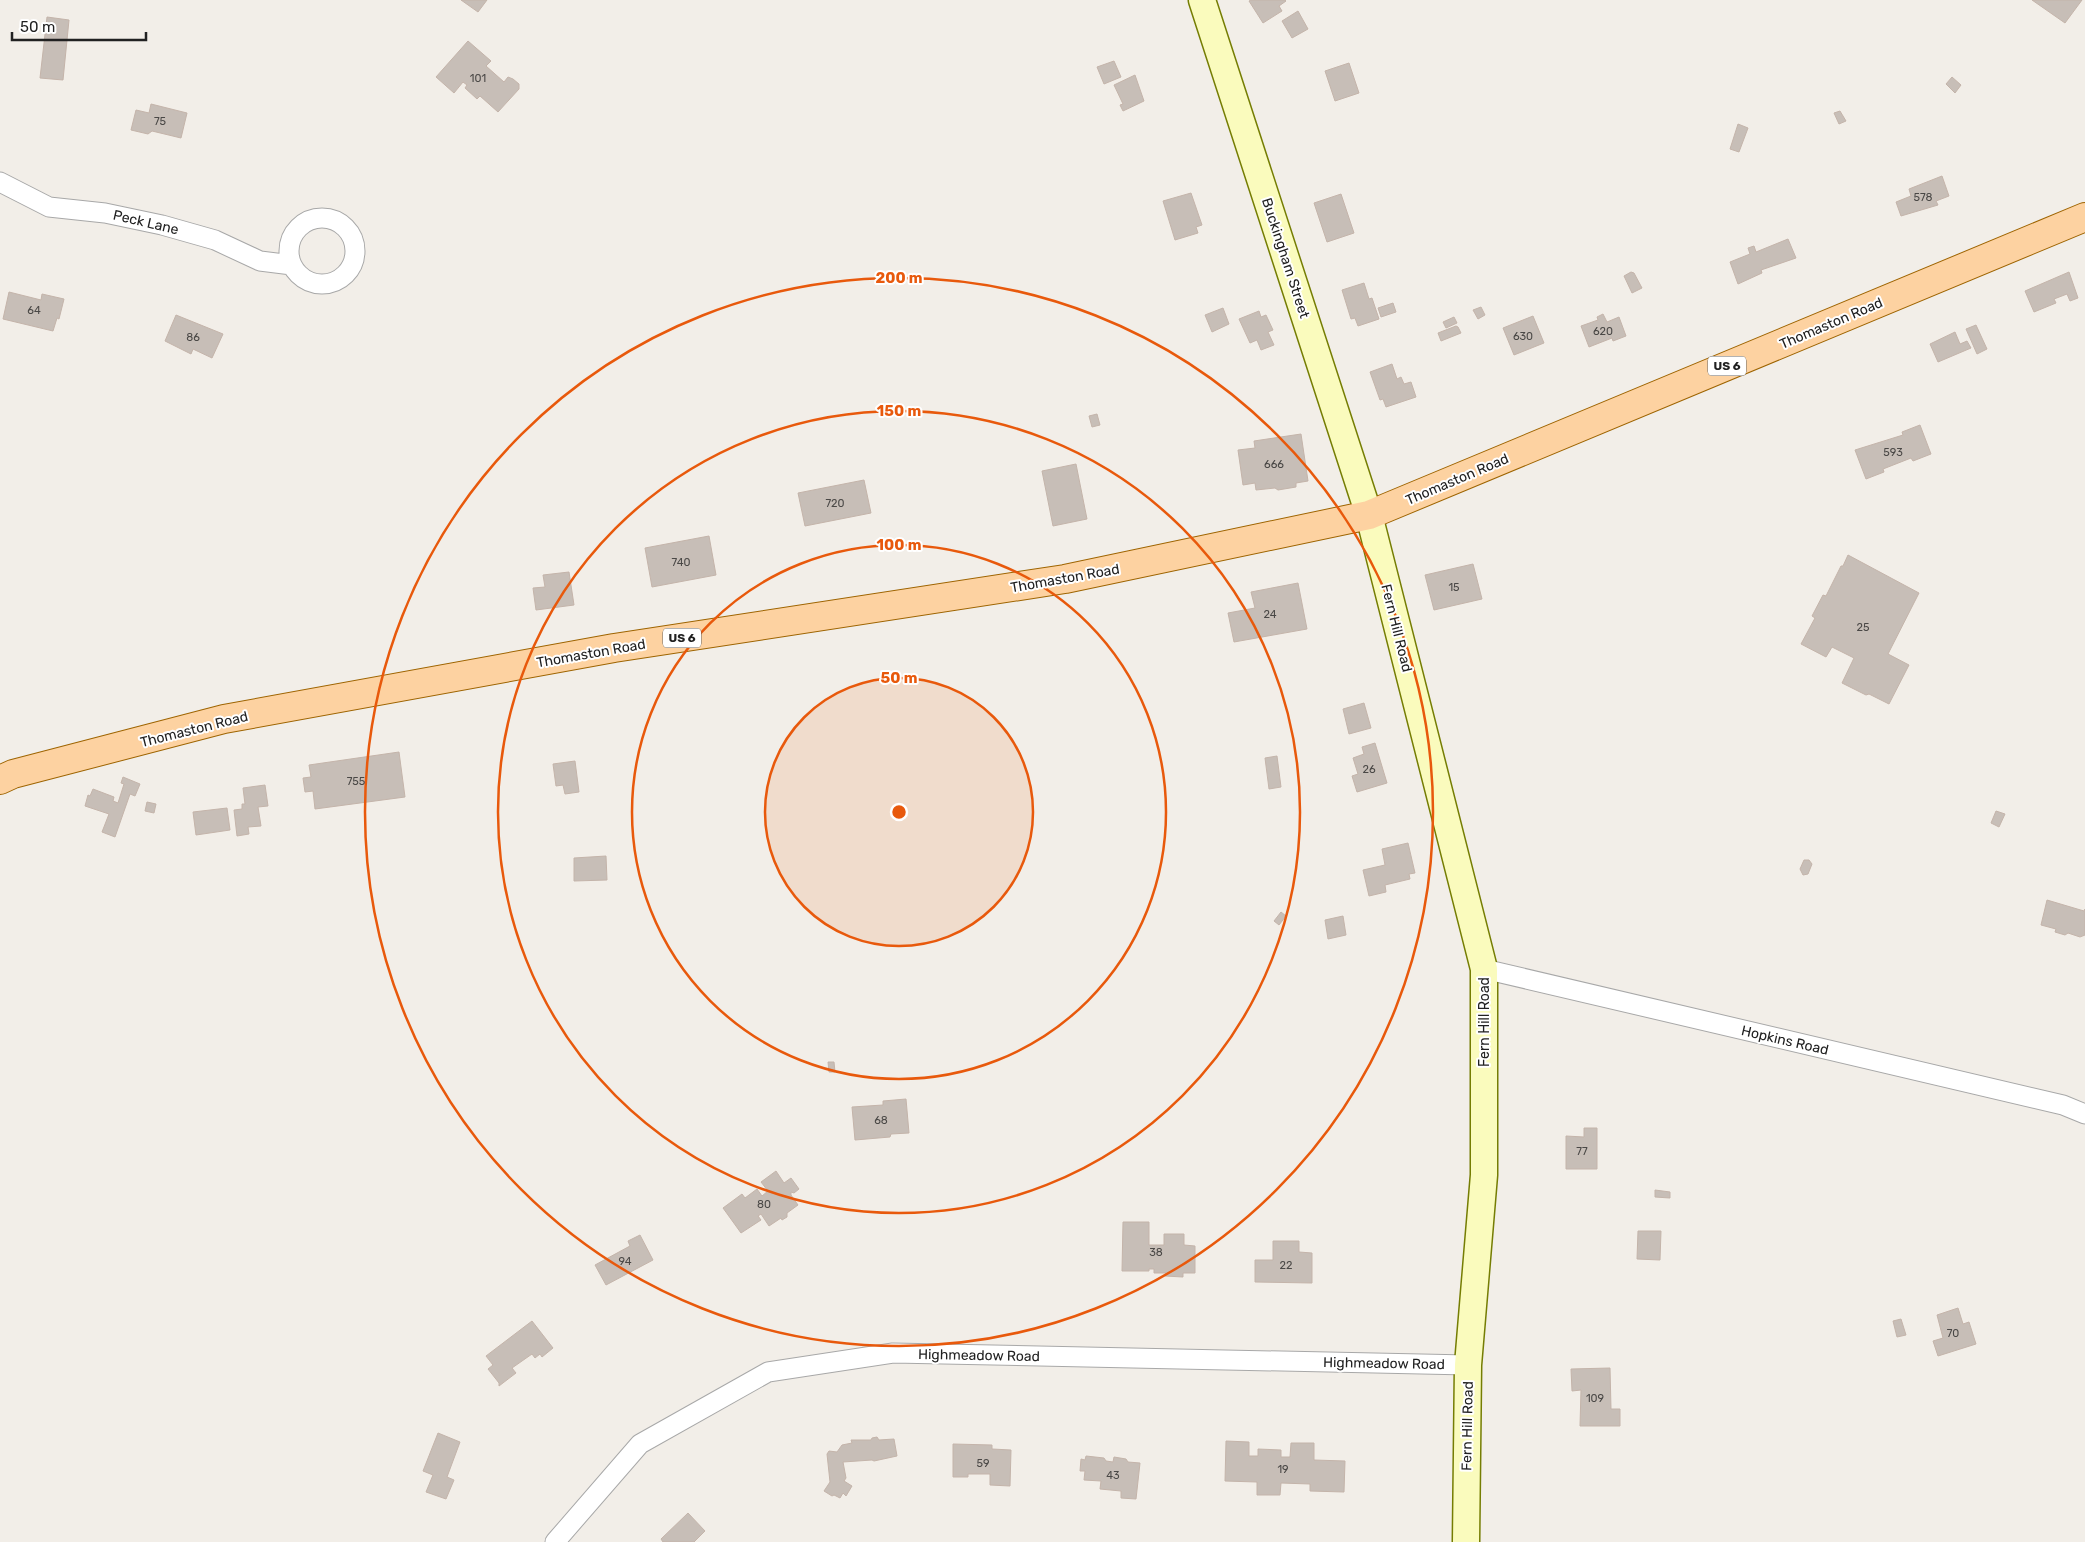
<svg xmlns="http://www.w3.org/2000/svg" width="2085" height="1542" font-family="Rubik,sans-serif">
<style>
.building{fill:#c7beb7;stroke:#c4b4aa}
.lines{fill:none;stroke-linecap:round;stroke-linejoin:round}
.street-casing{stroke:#a8a8a8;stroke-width:21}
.secondary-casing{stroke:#757d03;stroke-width:29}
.primary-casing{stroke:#9e6400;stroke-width:30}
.street{stroke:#fff;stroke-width:19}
.secondary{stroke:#fafbbd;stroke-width:26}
.primary{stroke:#fdd2a1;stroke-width:28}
.ring{fill:none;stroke:#e8590c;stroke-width:2.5}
.labels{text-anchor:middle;stroke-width:4;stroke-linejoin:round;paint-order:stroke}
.number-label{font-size:11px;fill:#4a4846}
.shield{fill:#fff;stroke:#646464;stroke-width:1}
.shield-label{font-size:12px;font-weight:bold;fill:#212121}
.street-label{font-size:14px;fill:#212121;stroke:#fff}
.centre{fill:#e8590c;stroke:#fff;stroke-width:2.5}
.ring-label{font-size:15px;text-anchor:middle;font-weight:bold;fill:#e8590c;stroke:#fff;stroke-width:4;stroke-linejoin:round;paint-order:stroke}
</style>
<rect width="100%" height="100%" fill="#f2eee8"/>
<path class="building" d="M 461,0 L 487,0 L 478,12 Z
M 1251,0 L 1285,0 L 1286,1 L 1279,6 L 1282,11 L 1263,23 L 1249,1 Z
M 2032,0 L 2082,0 L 2065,23 Z
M 1298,11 L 1308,29 L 1292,38 L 1282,21 Z
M 47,17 L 69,20 L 63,80 L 40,78 Z
M 468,41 L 491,61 L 486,66 L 504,82 L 508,77 L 513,79 L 519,84 L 519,89 L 498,112 L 480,96 L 477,99 L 465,88 L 467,85 L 463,82 L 454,93 L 436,77 Z
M 1114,61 L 1121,77 L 1104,84 L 1097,67 Z
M 1349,63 L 1359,93 L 1335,101 L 1325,71 Z
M 1135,75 L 1144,101 L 1123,111 L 1120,105 L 1123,104 L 1114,85 Z
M 1952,77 L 1961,85 L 1955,93 L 1946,84 Z
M 151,104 L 187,113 L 181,138 L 152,131 L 148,134 L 131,130 L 136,110 L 149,113 Z
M 1840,111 L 1846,121 L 1839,124 L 1834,113 Z
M 1738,124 L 1748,128 L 1739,152 L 1730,149 Z
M 1942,176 L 1949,196 L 1936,201 L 1938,205 L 1901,216 L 1896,202 L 1911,196 L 1909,189 Z
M 1191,193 L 1202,225 L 1196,227 L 1198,233 L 1175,240 L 1163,201 Z
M 1341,194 L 1354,233 L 1327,242 L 1314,203 Z
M 1788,239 L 1796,258 L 1761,270 L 1762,273 L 1738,284 L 1730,262 L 1750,254 L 1748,248 L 1754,246 L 1756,252 Z
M 1631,272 L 1634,273 L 1642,288 L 1632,293 L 1624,276 Z
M 2069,272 L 2078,298 L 2070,301 L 2067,294 L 2054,299 L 2056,303 L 2034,312 L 2025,291 Z
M 1364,283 L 1369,299 L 1372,298 L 1379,319 L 1358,326 L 1355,318 L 1351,319 L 1342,290 Z
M 9,292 L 41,300 L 42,294 L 64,299 L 59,319 L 57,318 L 53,331 L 3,319 Z
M 1393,303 L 1396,312 L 1381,317 L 1378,308 Z
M 1481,307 L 1485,315 L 1478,319 L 1473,310 Z
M 1223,308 L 1229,324 L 1212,332 L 1205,315 Z
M 1259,311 L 1261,317 L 1266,315 L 1273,330 L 1268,332 L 1274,345 L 1261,350 L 1257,340 L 1250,343 L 1239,319 Z
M 1603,314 L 1607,322 L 1619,317 L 1626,336 L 1613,341 L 1612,338 L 1589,347 L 1581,326 L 1598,320 L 1597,317 Z
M 176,315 L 223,334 L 212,358 L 193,349 L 191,354 L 165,341 Z
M 1533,316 L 1544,343 L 1514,355 L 1503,328 Z
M 1454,317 L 1457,323 L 1446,328 L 1443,322 Z
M 1976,325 L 1987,349 L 1977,354 L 1966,329 Z
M 1456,326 L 1458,327 L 1461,333 L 1441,341 L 1438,333 Z
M 1955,332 L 1960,344 L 1967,341 L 1971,348 L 1938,362 L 1930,344 Z
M 1392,364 L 1397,379 L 1401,377 L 1404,384 L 1411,382 L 1416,397 L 1386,407 L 1383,399 L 1380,400 L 1370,372 Z
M 1097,414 L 1100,425 L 1092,427 L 1089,416 Z
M 1920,425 L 1931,454 L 1913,461 L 1911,458 L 1883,469 L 1884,472 L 1866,479 L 1855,450 L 1903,435 L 1902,432 Z
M 1301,434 L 1308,481 L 1296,483 L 1296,487 L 1278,490 L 1275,488 L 1256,490 L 1255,483 L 1243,485 L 1238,450 L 1255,448 L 1254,441 Z
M 1076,464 L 1087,519 L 1053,526 L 1042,471 Z
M 864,480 L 871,513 L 805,526 L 798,493 Z
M 709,536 L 716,575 L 652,587 L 645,548 Z
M 1848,555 L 1919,593 L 1888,654 L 1909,665 L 1889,704 L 1869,694 L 1866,695 L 1842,683 L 1854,658 L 1832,647 L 1826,657 L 1801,644 L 1815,618 L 1812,616 L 1823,595 L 1826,596 L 1841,566 L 1843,566 Z
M 1473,564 L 1482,599 L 1434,610 L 1425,575 Z
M 569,572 L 574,605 L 536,610 L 533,588 L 545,587 L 543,575 Z
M 1298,583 L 1307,629 L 1234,642 L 1228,613 L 1255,608 L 1251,592 Z
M 1364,703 L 1371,728 L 1349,734 L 1343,709 Z
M 1375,743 L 1387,783 L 1357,792 L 1352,776 L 1358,774 L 1353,758 L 1364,754 L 1362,747 Z
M 399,752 L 405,797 L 315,809 L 313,791 L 305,792 L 303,778 L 311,777 L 309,765 Z
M 1277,756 L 1281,787 L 1269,789 L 1265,758 Z
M 575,761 L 579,792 L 565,794 L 563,785 L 556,786 L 553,764 Z
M 123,777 L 140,784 L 135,796 L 130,794 L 115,837 L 102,832 L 109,814 L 85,806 L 88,795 L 90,796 L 93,789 L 114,797 L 113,801 L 118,803 L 124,784 L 121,783 Z
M 265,785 L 268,806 L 258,807 L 261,826 L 248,827 L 249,834 L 237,836 L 234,810 L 242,809 L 242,804 L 245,804 L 243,788 Z
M 147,802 L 156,804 L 154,813 L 145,811 Z
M 227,808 L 230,830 L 196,835 L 193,812 Z
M 1996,811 L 2005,814 L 1999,827 L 1991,823 Z
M 1408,843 L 1415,873 L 1409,874 L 1410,879 L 1385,885 L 1386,892 L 1369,896 L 1363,870 L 1385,865 L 1382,849 Z
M 606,856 L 607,880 L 574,881 L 574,858 Z
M 1804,860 L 1809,860 L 1812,864 L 1808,874 L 1803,875 L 1800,869 Z
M 2047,900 L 2084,911 L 2085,909 L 2085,935 L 2080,937 L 2068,933 L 2065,935 L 2055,932 L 2056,929 L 2041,925 Z
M 1281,912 L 1286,916 L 1279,925 L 1274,921 Z
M 1343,916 L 1346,935 L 1328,939 L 1325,920 Z
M 828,1062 L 834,1062 L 835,1072 L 829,1072 Z
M 906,1099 L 909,1133 L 891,1134 L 890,1137 L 855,1140 L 852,1107 L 883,1105 L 883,1101 Z
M 1584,1128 L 1597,1128 L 1597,1169 L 1566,1169 L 1566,1136 L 1584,1137 Z
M 776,1171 L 784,1183 L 791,1178 L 799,1189 L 794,1193 L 791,1192 L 791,1195 L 798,1205 L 787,1213 L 787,1217 L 782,1220 L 781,1218 L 769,1226 L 761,1214 L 758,1216 L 761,1220 L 741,1233 L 723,1208 L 742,1194 L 745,1198 L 757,1189 L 762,1196 L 768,1191 L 761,1182 Z
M 1655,1190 L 1670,1192 L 1670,1198 L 1655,1197 Z
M 1123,1222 L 1149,1222 L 1149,1245 L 1164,1245 L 1164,1234 L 1184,1234 L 1184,1245 L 1195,1246 L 1195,1273 L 1183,1273 L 1183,1277 L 1165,1276 L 1166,1273 L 1154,1273 L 1154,1269 L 1149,1269 L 1149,1271 L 1122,1271 Z
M 1638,1231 L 1661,1231 L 1660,1260 L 1637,1259 Z
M 640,1235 L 653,1260 L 606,1285 L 595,1265 L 630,1246 L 628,1241 Z
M 1273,1241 L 1299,1241 L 1299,1252 L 1312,1253 L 1312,1283 L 1255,1282 L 1255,1260 L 1273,1260 Z
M 1958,1308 L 1963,1324 L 1969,1322 L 1976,1344 L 1938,1356 L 1933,1341 L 1943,1338 L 1937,1315 Z
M 1901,1319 L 1906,1335 L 1897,1337 L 1893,1321 Z
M 532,1321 L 553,1348 L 542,1357 L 540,1354 L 535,1358 L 532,1354 L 512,1368 L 516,1373 L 499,1386 L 499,1383 L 488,1369 L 493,1365 L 486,1356 Z
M 1610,1368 L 1611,1409 L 1620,1409 L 1620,1426 L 1580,1426 L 1581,1390 L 1572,1391 L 1571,1369 Z
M 438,1433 L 460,1442 L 447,1477 L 454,1480 L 446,1499 L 426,1492 L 433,1475 L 423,1471 Z
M 877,1437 L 879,1440 L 894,1439 L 897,1456 L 874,1461 L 872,1460 L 843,1462 L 846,1478 L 844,1481 L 852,1486 L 846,1496 L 843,1493 L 840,1498 L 834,1495 L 832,1496 L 824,1491 L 830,1482 L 827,1454 L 829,1451 L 837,1452 L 842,1445 L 852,1443 L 851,1440 L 871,1440 L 872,1438 Z
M 1226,1441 L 1249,1442 L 1249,1456 L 1258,1456 L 1258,1449 L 1281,1450 L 1281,1457 L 1290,1457 L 1291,1443 L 1314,1443 L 1314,1460 L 1345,1461 L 1344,1492 L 1310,1491 L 1310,1484 L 1281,1483 L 1280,1495 L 1257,1495 L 1257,1482 L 1225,1481 Z
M 953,1444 L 992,1445 L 992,1449 L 1011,1450 L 1010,1486 L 990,1485 L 990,1474 L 968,1474 L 968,1477 L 953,1477 Z
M 1086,1456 L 1104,1458 L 1106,1461 L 1113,1462 L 1114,1457 L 1126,1459 L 1128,1462 L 1140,1463 L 1136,1499 L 1121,1498 L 1121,1491 L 1100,1489 L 1101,1481 L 1084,1480 L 1085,1471 L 1080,1471 L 1081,1459 L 1085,1460 Z
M 688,1513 L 705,1531 L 694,1542 L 663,1542 L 661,1539 Z"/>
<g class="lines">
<g class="street-casing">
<path id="street" d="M 0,182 L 49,207 L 105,213 L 162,225 L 215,240 L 260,261 L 292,265
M289 251a33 33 0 1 1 66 0a33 33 0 1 1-66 0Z
M 1484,969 L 2063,1105 L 2085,1114
M 555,1542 L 640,1444 L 768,1372 L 893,1353 L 1468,1365"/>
</g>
<g class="secondary-casing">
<path id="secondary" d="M 1202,0 L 1369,515 L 1484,969 L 1484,1175 L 1468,1365 L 1466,1542"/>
</g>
<g class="primary-casing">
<path id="primary" d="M 0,780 L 13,774 L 224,719 L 614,648 L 1065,579 L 1369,515 L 2085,217"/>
</g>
<use href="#street" class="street"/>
<use href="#secondary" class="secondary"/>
<use href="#primary" class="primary"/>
</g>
<circle cx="899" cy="812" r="134" fill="#e8590c" fill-opacity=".12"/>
<g class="ring">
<circle cx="899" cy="812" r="134"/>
<circle cx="899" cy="812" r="267"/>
<circle cx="899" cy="812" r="401"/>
<circle cx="899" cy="812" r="534"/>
</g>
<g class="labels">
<g class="number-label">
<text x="478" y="82">101</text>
<text x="160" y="125">75</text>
<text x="1923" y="201">578</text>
<text x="34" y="314">64</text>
<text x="1603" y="335">620</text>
<text x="1523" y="340">630</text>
<text x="193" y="341">86</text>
<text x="1893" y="456">593</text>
<text x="1274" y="468">666</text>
<text x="835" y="507">720</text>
<text x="681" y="566">740</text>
<text x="1454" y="591">15</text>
<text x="1270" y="618">24</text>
<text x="1863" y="631">25</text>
<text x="1369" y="773">26</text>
<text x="356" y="785">755</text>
<text x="881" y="1124">68</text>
<text x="1582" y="1155">77</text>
<text x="764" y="1208">80</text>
<text x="1156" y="1256">38</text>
<text x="625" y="1265">94</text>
<text x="1286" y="1269">22</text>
<text x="1953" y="1337">70</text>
<text x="1595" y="1402">109</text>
<text x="983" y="1467">59</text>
<text x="1283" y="1473">19</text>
<text x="1113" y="1479">43</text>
</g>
<g class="shield">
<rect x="1708" y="356.5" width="38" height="19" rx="4"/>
<rect x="663" y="628.5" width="38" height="19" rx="4"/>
</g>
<g class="shield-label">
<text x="1727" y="370">US 6</text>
<text x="682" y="642">US 6</text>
</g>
<g class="street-label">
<text transform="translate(146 222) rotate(13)" y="5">Peck Lane</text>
<text transform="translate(1286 258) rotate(72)" y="5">Buckingham Street</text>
<text transform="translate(1831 323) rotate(-23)" y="5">Thomaston Road</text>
<text transform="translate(1457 479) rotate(-23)" y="5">Thomaston Road</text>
<text transform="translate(1065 578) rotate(-10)" y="5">Thomaston Road</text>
<text transform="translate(1397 628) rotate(76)" y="5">Fern Hill Road</text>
<text transform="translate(591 653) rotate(-10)" y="5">Thomaston Road</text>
<text transform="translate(194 729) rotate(-14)" y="5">Thomaston Road</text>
<text transform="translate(1484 1022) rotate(-90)" y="5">Fern Hill Road</text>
<text transform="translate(1785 1040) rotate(13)" y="5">Hopkins Road</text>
<text transform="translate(979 1355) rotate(1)" y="5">Highmeadow Road</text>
<text transform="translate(1384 1363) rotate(1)" y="5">Highmeadow Road</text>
<text transform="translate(1467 1426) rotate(-89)" y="5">Fern Hill Road</text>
</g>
</g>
<circle cx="899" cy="812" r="8" class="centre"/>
<g class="ring-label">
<text x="899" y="283">200 m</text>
<text x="899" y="416">150 m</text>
<text x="899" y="550">100 m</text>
<text x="899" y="683">50 m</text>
</g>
<path d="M12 32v8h134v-8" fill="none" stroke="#212121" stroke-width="2.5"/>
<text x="20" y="32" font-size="15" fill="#212121" stroke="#ffffff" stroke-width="4" paint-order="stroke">50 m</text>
</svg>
